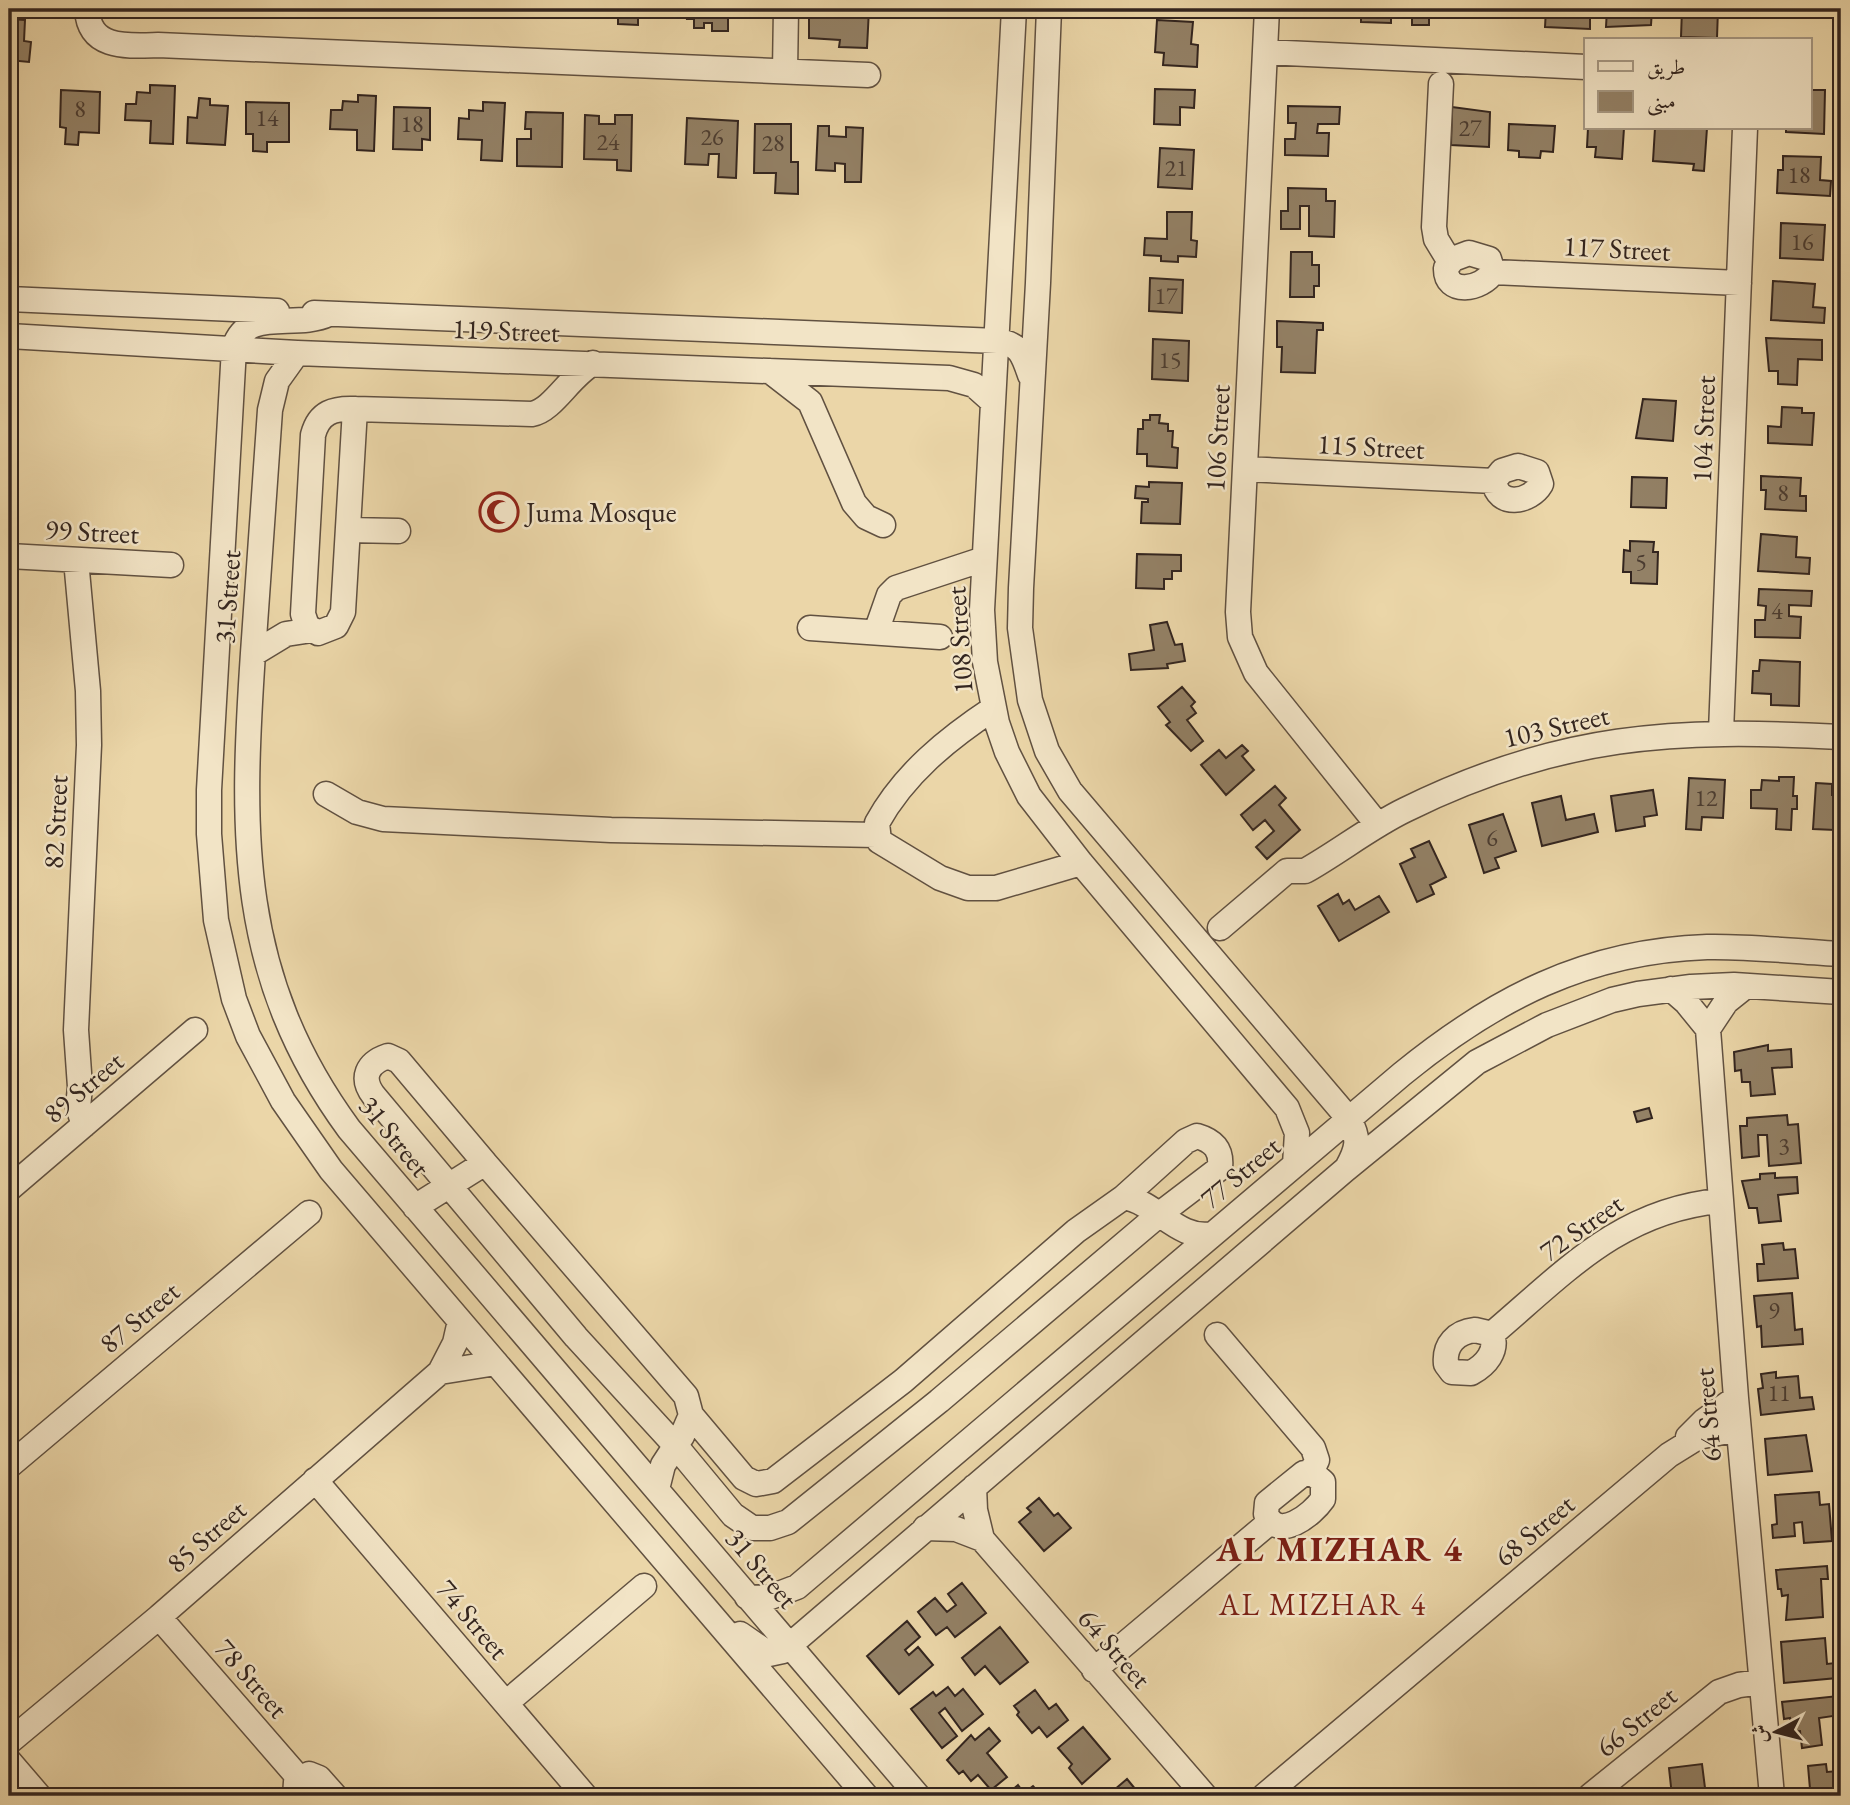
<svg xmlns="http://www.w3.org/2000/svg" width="1850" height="1805" font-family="'EB Garamond',Amiri,serif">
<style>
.building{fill:#938166;stroke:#33251f;stroke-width:2}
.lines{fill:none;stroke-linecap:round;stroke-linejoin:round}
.minor-casing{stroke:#615141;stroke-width:27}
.minor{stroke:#f2e4c6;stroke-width:24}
.labels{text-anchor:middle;stroke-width:5;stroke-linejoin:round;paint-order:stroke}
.number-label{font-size:24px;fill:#4b3c31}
.street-label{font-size:28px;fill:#33251f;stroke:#f2e4c6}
.poi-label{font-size:28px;fill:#33251f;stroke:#f2e4c6;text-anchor:start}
.neighbourhood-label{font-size:30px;letter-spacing:2px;fill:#7a1f14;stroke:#f2e4c6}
.district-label{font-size:35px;font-weight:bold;letter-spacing:2px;fill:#7a1f14;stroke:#f2e4c6}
</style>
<rect width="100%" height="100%" fill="#ebd6a8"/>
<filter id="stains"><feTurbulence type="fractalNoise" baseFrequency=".00286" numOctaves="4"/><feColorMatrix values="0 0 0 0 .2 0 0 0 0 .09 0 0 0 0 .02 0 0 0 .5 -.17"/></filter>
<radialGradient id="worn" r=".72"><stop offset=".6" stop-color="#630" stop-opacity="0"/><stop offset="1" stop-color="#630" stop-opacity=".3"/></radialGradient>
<path class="building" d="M 438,9 L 475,9 L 475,18 L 438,16 Z
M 494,9 L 526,9 L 510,9 L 510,16 L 494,16 Z
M 563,9 L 603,9 L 603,15 L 562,14 Z
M 618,9 L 667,9 L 654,10 L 654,16 L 638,16 L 638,25 L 618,24 Z
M 737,9 L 728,10 L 728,31 L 712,31 L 712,23 L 704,23 L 704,28 L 694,28 L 694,19 L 687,19 L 688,10 L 679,10 Z
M 809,9 L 869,9 L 867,48 L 839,47 L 840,40 L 809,38 Z
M 1282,9 L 1332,9 L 1332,16 L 1281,17 Z
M 1351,9 L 1391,9 L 1391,23 L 1361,22 L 1361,13 L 1351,13 Z
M 1412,9 L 1457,9 L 1457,11 L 1443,11 L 1442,18 L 1429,17 L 1429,25 L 1412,25 Z
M 1477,9 L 1522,9 L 1522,16 L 1477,15 Z
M 1546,9 L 1590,9 L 1590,29 L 1545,27 Z
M 1607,9 L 1652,9 L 1651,25 L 1606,27 Z
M 1682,9 L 1718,9 L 1717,38 L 1681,37 Z
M 9,19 L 25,20 L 24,41 L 31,42 L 29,62 L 9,60 Z
M 1157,20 L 1193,22 L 1191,44 L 1198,45 L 1197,67 L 1163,65 L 1164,53 L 1155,52 Z
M 150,85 L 175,86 L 173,144 L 150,143 L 151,121 L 125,120 L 126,104 L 136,104 L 137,92 L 150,93 Z
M 1155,89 L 1195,90 L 1194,108 L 1180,107 L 1180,125 L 1154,124 Z
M 61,90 L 100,92 L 99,133 L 79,132 L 78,145 L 65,144 L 66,128 L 60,127 Z
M 1810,90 L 1825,90 L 1824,134 L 1786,132 L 1786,128 L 1810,128 Z
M 358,95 L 376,96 L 374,151 L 357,150 L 357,130 L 330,129 L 331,110 L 342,110 L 343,101 L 358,102 Z
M 199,98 L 210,99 L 210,105 L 228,106 L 225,145 L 187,143 L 188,117 L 197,118 Z
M 246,102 L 289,103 L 289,142 L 267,142 L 267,152 L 253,151 L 253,134 L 246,134 Z
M 483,102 L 505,103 L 502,161 L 481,160 L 482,140 L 458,139 L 459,118 L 469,119 L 469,110 L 483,111 Z
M 1288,106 L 1340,107 L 1339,124 L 1318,124 L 1317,133 L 1329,133 L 1328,156 L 1285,155 L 1285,139 L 1295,139 L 1296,123 L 1288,123 Z
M 394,107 L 430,108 L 430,140 L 422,139 L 422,150 L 393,149 Z
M 1452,107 L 1490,112 L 1489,147 L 1451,145 Z
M 526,112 L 563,113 L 562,167 L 517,166 L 517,139 L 531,139 L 531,129 L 525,129 Z
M 585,115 L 599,116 L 599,124 L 615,124 L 615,115 L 632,115 L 631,171 L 617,170 L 617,160 L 584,159 Z
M 687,118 L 738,121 L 736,178 L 718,177 L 719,154 L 709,154 L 708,165 L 685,164 Z
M 755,124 L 791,124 L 791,162 L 798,162 L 798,194 L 775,193 L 776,173 L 754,173 Z
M 1509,124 L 1555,126 L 1553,152 L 1541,151 L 1540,158 L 1519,157 L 1519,151 L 1508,150 Z
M 818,126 L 829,126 L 829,136 L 846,137 L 846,127 L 863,128 L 861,182 L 845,182 L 845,164 L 835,163 L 835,171 L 816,170 Z
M 1588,128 L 1624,128 L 1622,159 L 1595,157 L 1596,147 L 1587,147 Z
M 1655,128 L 1707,128 L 1704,171 L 1693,170 L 1694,164 L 1653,161 Z
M 1160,148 L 1194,150 L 1192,189 L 1158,187 Z
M 1783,156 L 1821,157 L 1820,180 L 1831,181 L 1830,196 L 1777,193 L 1778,170 L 1783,170 Z
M 1288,188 L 1326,189 L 1326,201 L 1335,201 L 1334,237 L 1309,236 L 1309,206 L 1300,206 L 1300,229 L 1281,229 L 1281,211 L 1288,211 Z
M 1167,212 L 1192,212 L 1191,240 L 1197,241 L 1196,257 L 1178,256 L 1178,262 L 1161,261 L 1161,256 L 1144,255 L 1145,238 L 1167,239 Z
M 1781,223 L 1825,225 L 1823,260 L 1780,258 Z
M 1291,252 L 1312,252 L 1312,265 L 1319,265 L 1319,286 L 1314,286 L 1314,297 L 1290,297 Z
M 1150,278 L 1183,280 L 1182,313 L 1149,311 Z
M 1773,281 L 1815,284 L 1813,307 L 1825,308 L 1824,323 L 1771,320 Z
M 1277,321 L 1323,323 L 1323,330 L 1317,330 L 1315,373 L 1281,372 L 1282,347 L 1277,347 Z
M 1766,338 L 1822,340 L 1822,360 L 1798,359 L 1797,385 L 1778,384 L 1778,371 L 1769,371 Z
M 1153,339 L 1189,341 L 1188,381 L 1152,379 Z
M 1643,399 L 1676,401 L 1673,441 L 1636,438 Z
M 1782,407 L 1802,408 L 1802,413 L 1814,413 L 1812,445 L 1768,443 L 1768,426 L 1781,427 Z
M 1150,415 L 1160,415 L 1159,423 L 1168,424 L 1168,431 L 1173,431 L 1172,447 L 1178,448 L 1177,468 L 1147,466 L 1147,454 L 1137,454 L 1138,429 L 1143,429 L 1143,420 L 1150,420 Z
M 1761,476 L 1801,478 L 1800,496 L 1806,496 L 1806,511 L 1765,509 L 1766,490 L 1761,490 Z
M 1632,477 L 1667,478 L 1666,508 L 1631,507 Z
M 1149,482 L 1182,483 L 1180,524 L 1141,523 L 1142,502 L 1148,502 L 1148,499 L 1135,498 L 1136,486 L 1149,487 Z
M 1761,534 L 1797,537 L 1796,557 L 1810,558 L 1809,574 L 1758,571 Z
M 1630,541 L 1654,542 L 1653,552 L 1658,552 L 1657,584 L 1631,583 L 1631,572 L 1623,572 L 1624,550 L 1630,551 Z
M 1137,554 L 1181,555 L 1181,571 L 1172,571 L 1172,579 L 1164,579 L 1164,589 L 1136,588 Z
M 1759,589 L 1812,591 L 1811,606 L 1789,605 L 1789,616 L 1801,617 L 1800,638 L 1755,637 L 1755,620 L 1765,620 L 1766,606 L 1758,605 Z
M 1167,622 L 1175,645 L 1182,644 L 1185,661 L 1167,664 L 1168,668 L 1131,670 L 1129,654 L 1154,650 L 1150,625 Z
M 1760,660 L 1800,662 L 1799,706 L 1771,705 L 1771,694 L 1752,693 L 1753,671 L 1759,671 Z
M 1182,687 L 1195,702 L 1191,706 L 1196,713 L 1187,720 L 1203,741 L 1191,751 L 1166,725 L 1170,722 L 1158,707 Z
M 1242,745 L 1248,751 L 1242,756 L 1254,770 L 1226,795 L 1201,765 L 1219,750 L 1226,758 Z
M 1779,777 L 1794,777 L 1793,796 L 1797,796 L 1797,809 L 1792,809 L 1791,830 L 1776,829 L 1777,809 L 1751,808 L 1751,790 L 1761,790 L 1762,780 L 1779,781 Z
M 1689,778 L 1725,780 L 1723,818 L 1702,817 L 1701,830 L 1686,829 Z
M 1816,783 L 1832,784 L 1832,795 L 1841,795 L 1841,816 L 1836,816 L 1835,830 L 1813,829 Z
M 1275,786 L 1286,798 L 1279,805 L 1300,830 L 1267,859 L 1256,847 L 1274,831 L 1265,820 L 1253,830 L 1241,815 Z
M 1653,790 L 1657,815 L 1644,817 L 1645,826 L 1616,831 L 1611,796 Z
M 1561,796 L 1566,820 L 1594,814 L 1598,832 L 1542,846 L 1532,803 Z
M 1503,814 L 1516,851 L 1495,858 L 1499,868 L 1484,873 L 1469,825 Z
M 1429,841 L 1446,877 L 1430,885 L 1434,894 L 1417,902 L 1400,864 L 1415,857 L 1411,849 Z
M 1338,894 L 1343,904 L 1349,900 L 1355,910 L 1379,896 L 1389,912 L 1339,941 L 1318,906 Z
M 1768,1045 L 1768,1051 L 1791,1049 L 1792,1067 L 1772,1068 L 1775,1094 L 1751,1096 L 1750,1082 L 1742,1082 L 1741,1070 L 1735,1071 L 1734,1052 Z
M 1649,1108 L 1652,1118 L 1637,1122 L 1634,1112 Z
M 1787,1115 L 1788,1125 L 1798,1124 L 1801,1163 L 1769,1166 L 1767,1135 L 1758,1135 L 1759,1156 L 1742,1158 L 1740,1126 L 1747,1126 L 1747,1118 Z
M 1775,1173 L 1775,1178 L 1797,1177 L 1798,1193 L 1778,1195 L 1781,1221 L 1759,1223 L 1757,1208 L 1749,1208 L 1742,1181 L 1760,1179 L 1760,1174 Z
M 1783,1243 L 1784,1250 L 1795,1249 L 1798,1278 L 1758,1281 L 1757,1264 L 1764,1264 L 1762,1245 Z
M 1792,1293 L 1795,1330 L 1802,1329 L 1803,1344 L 1762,1347 L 1761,1326 L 1757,1327 L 1754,1296 Z
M 1776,1372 L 1776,1378 L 1798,1376 L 1800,1398 L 1812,1397 L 1814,1409 L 1761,1415 L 1758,1389 L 1763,1388 L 1761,1374 Z
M 1806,1435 L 1812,1471 L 1768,1475 L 1765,1439 Z
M 1819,1492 L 1820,1505 L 1829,1504 L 1832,1541 L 1804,1543 L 1802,1522 L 1794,1523 L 1795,1536 L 1773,1538 L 1772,1525 L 1777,1524 L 1775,1495 Z
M 1039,1498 L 1054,1516 L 1058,1513 L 1071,1528 L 1044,1551 L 1019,1522 L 1031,1512 L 1027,1508 Z
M 1827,1566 L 1828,1579 L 1821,1579 L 1823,1617 L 1786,1620 L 1788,1595 L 1782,1596 L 1781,1589 L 1778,1589 L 1776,1570 Z
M 962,1583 L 986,1613 L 955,1637 L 947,1627 L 936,1635 L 918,1612 L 935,1598 L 947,1612 L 956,1605 L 948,1594 Z
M 907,1621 L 920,1637 L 905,1650 L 909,1655 L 918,1647 L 933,1665 L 899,1694 L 867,1656 Z
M 1000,1627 L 1028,1662 L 1000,1684 L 985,1666 L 975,1675 L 962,1658 Z
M 1825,1638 L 1827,1664 L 1835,1663 L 1837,1678 L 1784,1683 L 1781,1642 Z
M 948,1687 L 955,1696 L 963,1689 L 983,1714 L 962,1731 L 945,1708 L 939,1713 L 957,1736 L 942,1748 L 911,1709 L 933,1692 L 936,1696 Z
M 1035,1690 L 1049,1709 L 1056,1704 L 1068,1720 L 1047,1737 L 1039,1727 L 1032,1733 L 1017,1715 L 1019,1712 L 1014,1706 Z
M 1838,1696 L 1840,1715 L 1819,1718 L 1822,1745 L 1802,1748 L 1800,1731 L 1792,1732 L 1790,1718 L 1784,1719 L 1782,1702 Z
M 1083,1727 L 1110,1759 L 1082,1784 L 1069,1768 L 1072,1764 L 1058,1748 Z
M 989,1728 L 1000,1741 L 987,1753 L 1007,1777 L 991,1790 L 978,1775 L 971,1781 L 963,1771 L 959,1774 L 947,1760 L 971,1735 L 975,1740 Z
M 1702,1764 L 1706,1796 L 1672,1796 L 1669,1768 Z
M 1826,1764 L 1827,1772 L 1838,1771 L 1840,1796 L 1802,1796 L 1802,1790 L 1810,1789 L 1808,1766 Z
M 1127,1779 L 1141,1796 L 1107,1796 Z
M 1018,1785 L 1024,1793 L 1033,1786 L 1042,1796 L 1005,1796 Z"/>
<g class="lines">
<g class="minor-casing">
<path id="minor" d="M 87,9 C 89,50 128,46 158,45 L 868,75
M 1014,9 L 982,610 L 985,662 L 997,723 L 1007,752 L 1029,796 L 1081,863 L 1287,1108 L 1297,1133 L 1295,1165
M 1049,9 L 1038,283 L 1021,588 L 1020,628 L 1030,700 L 1047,751 L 1070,791 L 1349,1119 C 1360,1139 1358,1148 1347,1168
M 1267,9 L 1238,612 L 1240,637 L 1256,673 L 1377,824
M 1265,52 L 1586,67
M 785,71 L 786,9
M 1441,84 L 1434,227 L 1436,239 L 1450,262
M 1469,253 L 1489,259 L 1493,272 C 1482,290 1445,296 1446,268 L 1453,259 Z
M 1493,272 L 1739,283
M 9,299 L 277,311
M 314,313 L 997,341 C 1020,344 1023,354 1030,375
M 329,314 C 295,330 246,306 234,348 L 209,790 L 209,834 L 216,920 L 234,999 L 248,1036 L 283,1101 L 331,1170 L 866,1796
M 9,336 L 297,353 L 949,378 L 974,385 L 993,402
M 297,353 L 277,381 L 270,410 C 265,491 259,572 253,653 C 241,833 237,976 349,1129 L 918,1796
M 770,371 L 810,402 L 854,503 L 866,517 L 883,525
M 355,409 L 343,612 L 336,626 L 318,633 L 307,626 L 303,614 L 313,435 C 319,412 334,408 355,409 L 532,414 C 553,410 569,377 593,363
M 1518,466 L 1537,472 L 1541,484 C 1530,503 1497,508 1494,481 L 1502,471 Z
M 1245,469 L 1494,481
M 348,530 L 398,531
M 9,556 L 171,565
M 76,560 L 88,691 L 89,745 L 76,1030 L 80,1087 L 78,1107 L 84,1125
M 810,628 L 940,637
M 876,632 L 889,595 L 896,588 L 984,559
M 253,654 L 286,634 L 312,630
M 994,708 C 947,739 904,774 877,823 L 879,841 L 940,878 L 968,888 L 996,888 L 1081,863
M 1721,732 L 1745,128
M 326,794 L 357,812 L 383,819 L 611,830 L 876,835
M 1220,928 L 1287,871 L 1305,871 C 1339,852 1370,827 1405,810 C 1559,734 1674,728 1841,737
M 1671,989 L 1686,1002 L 1708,1029 L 1736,1398 L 1772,1796
M 1708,1029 L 1726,1002 L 1746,986
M 485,1163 L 399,1061 L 388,1056 C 367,1063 360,1078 374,1096 L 576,1337 L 675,1445 L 733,1515 L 752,1528 L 770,1528 L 788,1522 L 939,1401 L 1161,1213 L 1220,1168 C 1222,1150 1214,1141 1197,1136 L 1186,1141 L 1124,1197
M 9,1189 L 195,1030
M 415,1207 L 485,1163 L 686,1396 L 691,1415 L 682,1436 L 663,1465 L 657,1489
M 1475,1330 L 1492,1334 C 1498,1351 1486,1365 1471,1373 L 1452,1372 L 1446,1364 C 1444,1345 1456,1332 1475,1330 Z
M 1492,1334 C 1564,1273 1620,1210 1720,1201
M 1217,1335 L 1313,1448 L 1317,1460 L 1311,1473
M 440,1372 L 496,1363
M 691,1415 L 744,1478 L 756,1484 L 773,1481 L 903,1381 L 1076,1231 L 1124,1197 C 1157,1203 1178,1241 1213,1234
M 1688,1437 L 1704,1421 L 1736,1398
M 9,1466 L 309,1213
M 1304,1473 L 1315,1475 L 1323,1482 L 1323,1499 C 1312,1515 1278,1542 1266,1514 L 1267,1503 Z
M 315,1480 L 585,1796
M 974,1487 L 975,1510 L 982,1539 L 1205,1796
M 925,1528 L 956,1529 L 982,1539
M 747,1597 L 768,1598 L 797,1587 L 1402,1074 C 1494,999 1586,951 1707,947 C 1752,946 1797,952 1841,954
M 159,1617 L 299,1778
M 740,1634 L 769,1654 L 783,1651 L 1346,1169 L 1477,1062 L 1547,1025 L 1612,1000 L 1638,994 L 1691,987 L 1734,985 L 1841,992
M 1094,1670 L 1270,1522
M 506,1703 L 644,1586
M 9,1742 L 159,1617 L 440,1372 L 455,1343 L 460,1321
M 9,1761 L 39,1796
M 295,1796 L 296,1782 L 309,1774 L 319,1778 L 335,1796
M 1264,1796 L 1669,1455 L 1698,1437 L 1738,1429
M 1590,1796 L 1719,1692 L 1739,1685 L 1761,1682"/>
</g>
<use href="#minor" class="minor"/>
</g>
<defs>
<g id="mosque-ring" transform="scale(2.0125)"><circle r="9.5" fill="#f2e4c6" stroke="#8f2418" stroke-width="1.5"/><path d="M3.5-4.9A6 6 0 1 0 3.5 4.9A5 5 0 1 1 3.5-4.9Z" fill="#8f2418"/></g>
</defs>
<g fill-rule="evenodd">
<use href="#mosque-ring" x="499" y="512"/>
</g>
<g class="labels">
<g class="number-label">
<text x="80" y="117">8</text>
<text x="267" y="126">14</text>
<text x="412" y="132">18</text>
<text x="1470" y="136">27</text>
<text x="712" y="145">26</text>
<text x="608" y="150">24</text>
<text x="773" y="151">28</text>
<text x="1176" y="176">21</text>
<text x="1799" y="183">18</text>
<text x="1802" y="250">16</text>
<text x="1166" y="304">17</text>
<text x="1170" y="368">15</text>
<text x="1783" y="501">8</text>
<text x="1641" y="570">5</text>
<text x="1777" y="619">4</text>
<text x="1706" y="806">12</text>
<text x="1492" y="846">6</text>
<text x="1784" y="1154">3</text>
<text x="1774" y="1319">9</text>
<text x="1779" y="1401">11</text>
</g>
<g class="street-label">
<text transform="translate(1617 248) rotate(3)" y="10">117 Street</text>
<text transform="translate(506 330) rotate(2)" y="10">119 Street</text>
<text transform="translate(1703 429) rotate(-88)" y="10">104 Street</text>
<text transform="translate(1217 438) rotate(-87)" y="10">106 Street</text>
<text transform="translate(1371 446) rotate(3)" y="10">115 Street</text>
<text transform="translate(92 531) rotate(3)" y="10">99 Street</text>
<text transform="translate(227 597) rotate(-86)" y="10">31 Street</text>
<text transform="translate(959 640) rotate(-94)" y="10">108 Street</text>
<text transform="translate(1556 726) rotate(-13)" y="10">103 Street</text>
<text transform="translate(55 822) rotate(-87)" y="10">82 Street</text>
<text transform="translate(83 1087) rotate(-40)" y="10">89 Street</text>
<text transform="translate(395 1136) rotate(51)" y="10">31 Street</text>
<text transform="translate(1240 1172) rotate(-40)" y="10">77 Street</text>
<text transform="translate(1581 1227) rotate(-35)" y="10">72 Street</text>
<text transform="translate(139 1317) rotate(-40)" y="10">87 Street</text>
<text transform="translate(1707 1415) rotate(-95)" y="10">64 Street</text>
<text transform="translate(1534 1530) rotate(-40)" y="10">68 Street</text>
<text transform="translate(206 1536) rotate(-41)" y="10">85 Street</text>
<text transform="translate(762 1568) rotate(50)" y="10">31 Street</text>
<text transform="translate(473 1619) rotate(50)" y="10">74 Street</text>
<text transform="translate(1115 1648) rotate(49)" y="10">64 Street</text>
<text transform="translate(252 1678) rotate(49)" y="10">78 Street</text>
<text transform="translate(1636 1721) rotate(-39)" y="10">66 Street</text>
</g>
<g class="poi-label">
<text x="526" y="522">Juma Mosque</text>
</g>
<g class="neighbourhood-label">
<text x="1323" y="1615">AL MIZHAR 4</text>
</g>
<g class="district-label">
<text x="1340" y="1561">AL MIZHAR 4</text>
</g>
</g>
<rect width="1850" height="1805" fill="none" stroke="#ebd6a8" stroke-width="35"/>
<rect x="10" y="10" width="1829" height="1784" fill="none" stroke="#33251f" stroke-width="3.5"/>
<rect x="18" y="18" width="1815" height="1770" fill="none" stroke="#33251f" stroke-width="2"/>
<rect x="1584" y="38" width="228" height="91" fill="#f2e4c6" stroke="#a69883" stroke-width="2"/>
<rect x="1598" y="61" width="35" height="10" fill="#f2e4c6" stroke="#a69883" stroke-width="2"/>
<text x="1647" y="74" font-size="21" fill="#33251f">طريق</text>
<rect x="1598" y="91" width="35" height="21" fill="#938166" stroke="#a69883" stroke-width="2"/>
<text x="1647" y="108" font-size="21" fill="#33251f">مبنى</text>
<g transform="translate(1776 1732) rotate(263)" stroke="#f2e4c6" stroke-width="5" paint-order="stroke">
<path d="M0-5L12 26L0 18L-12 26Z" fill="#33251f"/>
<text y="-10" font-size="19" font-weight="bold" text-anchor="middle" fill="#33251f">ش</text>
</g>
<rect width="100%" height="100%" filter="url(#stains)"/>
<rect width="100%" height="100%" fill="url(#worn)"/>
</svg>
